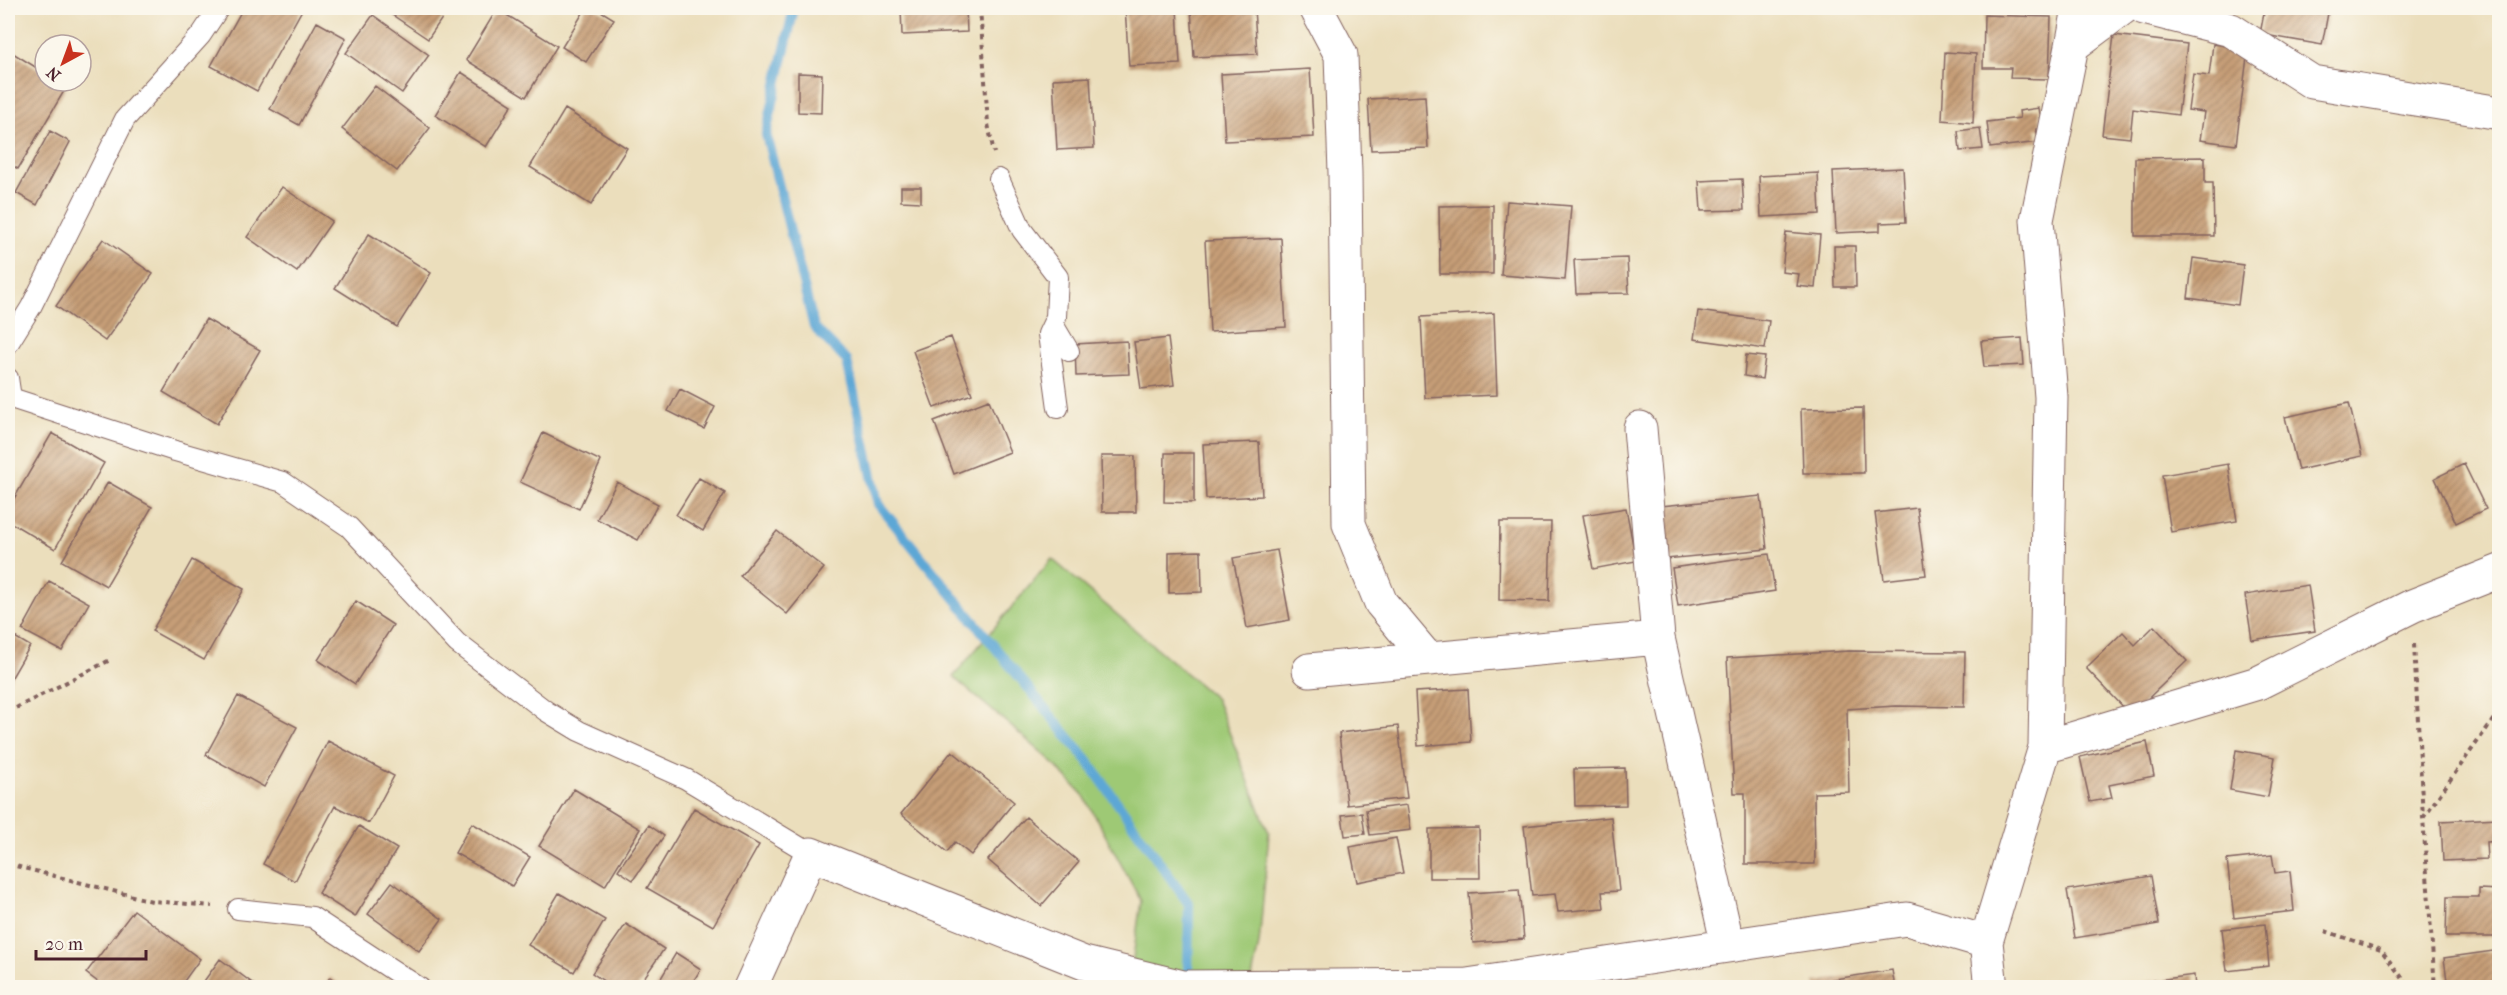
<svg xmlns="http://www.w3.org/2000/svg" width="2507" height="995" font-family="'IM FELL French Canon',serif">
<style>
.grass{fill:#9ec975;stroke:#747450;stroke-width:1.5}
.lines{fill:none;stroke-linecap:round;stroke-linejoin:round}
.stream{stroke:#5da7d5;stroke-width:10}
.building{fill:url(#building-hatch)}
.service-casing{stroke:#82625e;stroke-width:22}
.minor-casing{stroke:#82625e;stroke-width:35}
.path{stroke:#82625e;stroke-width:4;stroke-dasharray:4.5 4.5;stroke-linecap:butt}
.service{stroke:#fff;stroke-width:20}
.minor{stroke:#fff;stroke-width:33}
</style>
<defs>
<pattern id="building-hatch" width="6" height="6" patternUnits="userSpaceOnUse" patternTransform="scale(1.5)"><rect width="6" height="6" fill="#c69e77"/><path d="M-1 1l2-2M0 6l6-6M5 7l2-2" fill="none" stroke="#a38062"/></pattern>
</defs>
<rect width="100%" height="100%" fill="#fbf7ec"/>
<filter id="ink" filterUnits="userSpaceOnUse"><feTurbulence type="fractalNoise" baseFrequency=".0167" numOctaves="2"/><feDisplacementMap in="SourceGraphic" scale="12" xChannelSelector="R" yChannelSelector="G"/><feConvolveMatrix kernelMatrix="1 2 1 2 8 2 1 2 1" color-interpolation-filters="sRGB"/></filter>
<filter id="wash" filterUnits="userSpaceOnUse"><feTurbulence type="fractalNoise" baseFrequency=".008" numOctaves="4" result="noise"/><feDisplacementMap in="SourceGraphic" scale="24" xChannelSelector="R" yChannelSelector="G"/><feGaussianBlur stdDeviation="1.35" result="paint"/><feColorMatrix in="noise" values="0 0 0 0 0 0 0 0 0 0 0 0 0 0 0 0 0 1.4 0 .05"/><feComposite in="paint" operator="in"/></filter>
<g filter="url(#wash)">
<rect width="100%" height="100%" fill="#ebdebc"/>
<path class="grass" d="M 1052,559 L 1216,699 L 1269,833 L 1259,944 L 1250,987 L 1129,987 L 1141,901 L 1084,796 L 1047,757 L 953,677 Z"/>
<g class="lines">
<path class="stream" d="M 794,8 L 766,134 L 814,327 L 847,361 L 878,504 L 1087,760 L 1189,904 L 1188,985"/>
</g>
<g id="blocks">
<path class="building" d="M 243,8 L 303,8 L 257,91 L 211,66 Z
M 382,8 L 449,8 L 428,39 Z
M 586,8 L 596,8 L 614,19 L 586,62 L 562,47 Z
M 901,8 L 966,8 L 967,32 L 902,35 Z
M 1125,8 L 1177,8 L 1180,64 L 1129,66 Z
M 1191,8 L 1254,8 L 1257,54 L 1194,57 Z
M 2265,8 L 2329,8 L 2322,45 L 2260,34 Z
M 497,9 L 557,46 L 526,97 L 466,60 Z
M 373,15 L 429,55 L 402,93 L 346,53 Z
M 1984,15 L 2051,17 L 2049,79 L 2010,78 L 2011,68 L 1983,68 Z
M 317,22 L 346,38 L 299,125 L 270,109 Z
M 2114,35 L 2187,44 L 2178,115 L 2133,109 L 2130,138 L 2102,135 Z
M 2213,44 L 2248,49 L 2236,145 L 2200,140 L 2204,112 L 2188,110 L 2193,74 L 2209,76 Z
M 8,50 L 45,73 L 45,81 L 59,81 L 67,86 L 18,169 L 8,163 Z
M 1945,52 L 1976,54 L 1973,123 L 1942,120 Z
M 1310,69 L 1314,137 L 1225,141 L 1221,74 Z
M 461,72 L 512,105 L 486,147 L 435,115 Z
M 798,73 L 822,74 L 821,113 L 798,112 Z
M 1090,77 L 1094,148 L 1057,150 L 1053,79 Z
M 375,86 L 430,128 L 397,171 L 342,129 Z
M 1425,96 L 1428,148 L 1371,150 L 1368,99 Z
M 2039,108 L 2042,129 L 2036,129 L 2039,142 L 1990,148 L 1987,122 L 2020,118 L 2019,111 Z
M 565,109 L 627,148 L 591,205 L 530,167 Z
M 1980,128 L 1983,149 L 1960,151 L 1958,131 Z
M 50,131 L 70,142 L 37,205 L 16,193 Z
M 2205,157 L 2205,183 L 2213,183 L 2214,236 L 2135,236 L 2135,158 Z
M 1903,168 L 1906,222 L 1880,223 L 1880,231 L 1836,233 L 1833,171 Z
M 1818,173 L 1820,214 L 1761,217 L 1759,176 Z
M 1742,179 L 1744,210 L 1701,211 L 1699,181 Z
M 282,187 L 332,221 L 297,272 L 247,237 Z
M 901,187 L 921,187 L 921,202 L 901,201 Z
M 1507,201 L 1571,206 L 1565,280 L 1501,275 Z
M 1493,205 L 1493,274 L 1440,274 L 1439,206 Z
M 1786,232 L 1820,235 L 1815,288 L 1797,286 L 1799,274 L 1782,272 Z
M 369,234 L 431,273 L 397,327 L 335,288 Z
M 1281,238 L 1286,327 L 1210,332 L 1205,241 Z
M 103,239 L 153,274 L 105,341 L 56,306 Z
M 1834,246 L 1855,246 L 1856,287 L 1835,287 Z
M 1627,258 L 1629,293 L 1576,294 L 1574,260 Z
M 2193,258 L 2243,265 L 2238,305 L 2188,298 Z
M 1698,311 L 1769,321 L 1765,349 L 1694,339 Z
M 1494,313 L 1497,395 L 1425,398 L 1421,317 Z
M 206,319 L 260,350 L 217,424 L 163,392 Z
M 951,337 L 972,394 L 934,408 L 913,351 Z
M 1168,338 L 1174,385 L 1141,389 L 1134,342 Z
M 2022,338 L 2024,365 L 1984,367 L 1981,341 Z
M 1127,341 L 1129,374 L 1076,376 L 1075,344 Z
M 1746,355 L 1765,357 L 1762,379 L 1744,376 Z
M 680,389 L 715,407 L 704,429 L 668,411 Z
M 989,400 L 1010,452 L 954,474 L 934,421 Z
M 2349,403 L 2362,456 L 2298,470 L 2285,417 Z
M 1863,408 L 1864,473 L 1803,473 L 1801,409 Z
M 52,433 L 104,463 L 55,549 L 8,521 L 8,509 Z
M 543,433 L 601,461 L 579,509 L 520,482 Z
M 1259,442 L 1262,496 L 1206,499 L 1203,444 Z
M 1165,453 L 1194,453 L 1194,503 L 1164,502 Z
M 1101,456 L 1135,456 L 1136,512 L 1102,512 Z
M 2228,464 L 2237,521 L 2171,532 L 2162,475 Z
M 2464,464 L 2486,509 L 2456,523 L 2435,478 Z
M 699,478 L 725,493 L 703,531 L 676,515 Z
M 108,482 L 152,507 L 106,586 L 62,561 Z
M 617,482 L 658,504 L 638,540 L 597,519 Z
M 1761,496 L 1767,549 L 1666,559 L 1661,506 Z
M 1626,508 L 1636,561 L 1593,569 L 1583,515 Z
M 1917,508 L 1926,575 L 1884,580 L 1875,513 Z
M 1500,522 L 1551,522 L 1549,601 L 1499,600 Z
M 777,531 L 824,568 L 787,614 L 740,576 Z
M 1277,550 L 1290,620 L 1247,628 L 1233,558 Z
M 1201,551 L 1202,592 L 1169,593 L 1169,552 Z
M 1769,554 L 1775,591 L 1678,606 L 1672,568 Z
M 192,560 L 244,589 L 204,660 L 152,631 Z
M 49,581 L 89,603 L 62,651 L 22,630 Z
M 2308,585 L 2315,631 L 2252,640 L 2245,595 Z
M 356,601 L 393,625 L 355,684 L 318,660 Z
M 2154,626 L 2187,661 L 2131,715 L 2086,668 L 2123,632 L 2135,645 Z
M 8,633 L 30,646 L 8,684 Z
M 1849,651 L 1965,652 L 1964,707 L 1896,706 L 1847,709 L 1849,792 L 1814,793 L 1815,864 L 1745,864 L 1745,793 L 1734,793 L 1727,658 Z
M 1468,689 L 1471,742 L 1418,746 L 1415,692 Z
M 238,696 L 297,727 L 264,787 L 206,755 Z
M 1398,726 L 1407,798 L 1347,805 L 1339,733 Z
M 328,741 L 394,776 L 369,823 L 335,806 L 295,881 L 263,864 Z
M 2147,742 L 2154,776 L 2109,785 L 2112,798 L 2090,802 L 2080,757 Z
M 2236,750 L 2275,757 L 2268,797 L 2230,790 Z
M 952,751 L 1014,802 L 971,855 L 955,842 L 947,852 L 901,814 Z
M 1625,768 L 1626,805 L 1575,806 L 1574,769 Z
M 574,789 L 640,829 L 605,886 L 539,846 Z
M 1407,805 L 1411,830 L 1370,835 L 1366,810 Z
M 694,808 L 759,845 L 713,926 L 647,888 Z
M 1362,813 L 1365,834 L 1345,836 L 1342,815 Z
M 1026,817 L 1079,862 L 1041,906 L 988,860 Z
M 1611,817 L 1619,891 L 1602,892 L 1604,908 L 1558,912 L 1555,894 L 1532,896 L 1524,826 Z
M 2498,818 L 2500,841 L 2486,842 L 2487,859 L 2443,861 L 2441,821 Z
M 472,823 L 530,857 L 512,886 L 455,853 Z
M 649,825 L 664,836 L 633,880 L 618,870 Z
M 359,826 L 397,849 L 355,917 L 318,893 Z
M 1479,828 L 1480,878 L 1429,878 L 1429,829 Z
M 1396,838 L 1403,873 L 1357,882 L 1350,847 Z
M 2272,855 L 2275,873 L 2290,871 L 2294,911 L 2234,918 L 2227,860 Z
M 2151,876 L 2159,924 L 2075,938 L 2067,890 Z
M 392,882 L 442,919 L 419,951 L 368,914 Z
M 2479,889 L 2500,890 L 2500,937 L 2446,937 L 2447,897 L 2479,897 Z
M 1519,890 L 1524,939 L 1473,943 L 1469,893 Z
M 559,893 L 605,920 L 574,972 L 528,945 Z
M 134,910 L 200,959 L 179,988 L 106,988 L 86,973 Z
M 626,924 L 664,949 L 637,988 L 614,988 L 592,973 Z
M 2265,924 L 2269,966 L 2227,971 L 2222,929 Z
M 2500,950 L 2500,988 L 2448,988 L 2444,958 Z
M 676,953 L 701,969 L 689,988 L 655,988 Z
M 220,959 L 259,988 L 199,988 Z
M 1892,970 L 1895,988 L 1816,988 L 1815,982 Z
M 2194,975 L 2195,988 L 2137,988 L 2136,983 Z
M 330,977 L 345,988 L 323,988 Z"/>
</g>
</g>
<g filter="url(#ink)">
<use href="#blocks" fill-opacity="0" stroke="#82625e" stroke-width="1.5"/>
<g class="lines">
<g class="service-casing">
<path id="service" d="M 999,179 L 1022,230 L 1058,277 L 1056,317 L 1048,334 L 1058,408
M 1053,324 L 1069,351
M 8,344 L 31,307 L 125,119 L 201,35 L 219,8
M 8,378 L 11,398 L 175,451 L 283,482 L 349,527 L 457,643 L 546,711 L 579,731 L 686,779 L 811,854
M 238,909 L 312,917 L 420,988"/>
</g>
<g class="minor-casing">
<path id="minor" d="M 1316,8 L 1341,55 L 1345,173 L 1349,524 L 1381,603 L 1428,659
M 2144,8 L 2231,30 L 2312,82 L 2500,113
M 2072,46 L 2079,8
M 1640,428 L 1658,638
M 1309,670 L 1658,638 L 1728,946
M 2045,747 L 2258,683 L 2412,606 L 2500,571
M 750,988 L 811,854 L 1084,963 L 1183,987 L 1467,985 L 1907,919 L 1986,942
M 1991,988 L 1986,942 L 2045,747 L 2051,397 L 2037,220 L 2072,46 L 2123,8"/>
</g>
<path class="path" d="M 980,8 L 988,124 L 994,153
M 2414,644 L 2423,818 L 2435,988
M 8,712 L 110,660
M 2423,818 L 2500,710
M 8,864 L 152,901 L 212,906
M 2325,931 L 2381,950 L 2410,988"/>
<use href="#service" class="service"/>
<use href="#minor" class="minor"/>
</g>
</g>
<rect width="2507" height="995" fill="none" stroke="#fbf7ec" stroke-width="30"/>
<g transform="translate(63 63) rotate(221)"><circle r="28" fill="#fbf7ec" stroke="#b4a19f" stroke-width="1.5"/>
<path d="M0-4.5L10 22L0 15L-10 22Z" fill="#c8321e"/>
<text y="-9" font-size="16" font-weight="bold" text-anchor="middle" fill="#4a1f2b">N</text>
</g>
<path d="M36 950v9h110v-9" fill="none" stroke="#4a1f2b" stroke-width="3"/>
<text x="45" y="950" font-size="18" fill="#4a1f2b" stroke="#fbf7ec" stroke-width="4.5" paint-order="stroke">20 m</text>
</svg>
